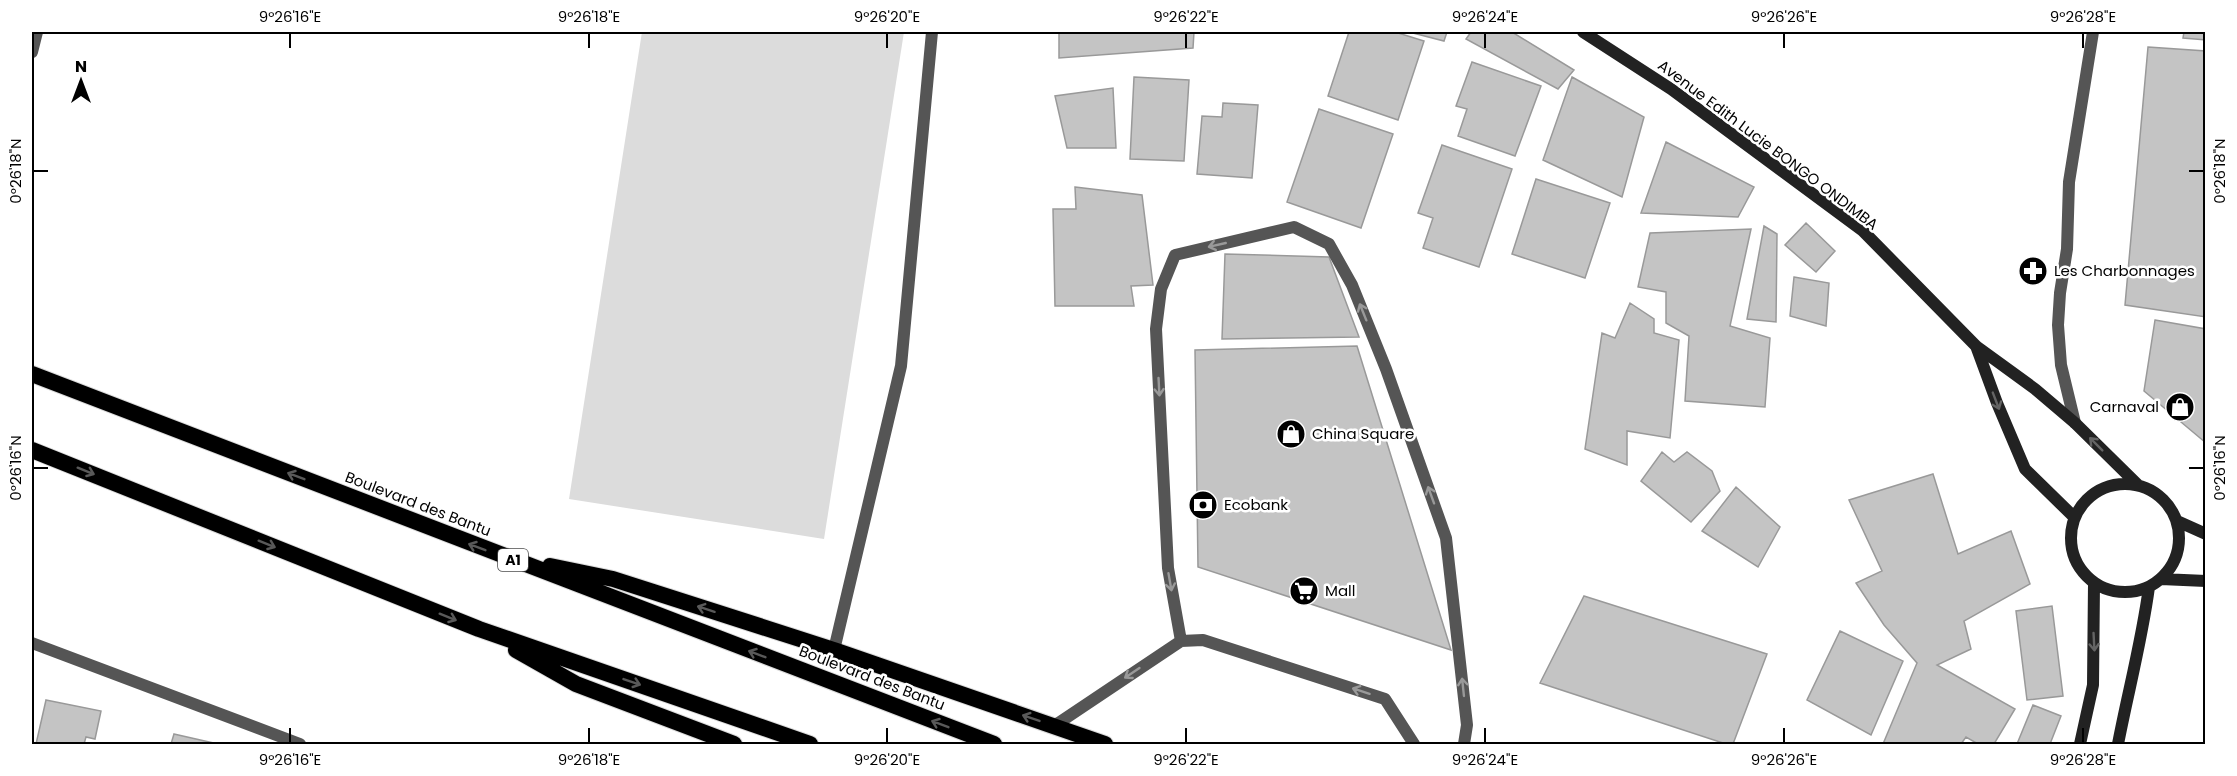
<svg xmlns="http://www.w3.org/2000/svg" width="2237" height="776" font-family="Poppins,sans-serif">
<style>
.green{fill:#dcdcdc}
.building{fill:#c4c4c4;stroke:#999;stroke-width:1.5}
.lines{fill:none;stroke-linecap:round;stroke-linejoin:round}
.trunk-casing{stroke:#dbdbdb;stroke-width:18}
.service{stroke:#555;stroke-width:12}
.minor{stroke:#555;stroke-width:12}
.tertiary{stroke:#555;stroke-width:12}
.secondary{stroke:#222;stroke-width:12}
.trunk{stroke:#000;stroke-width:16}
.oneway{stroke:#999}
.oneway2{stroke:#646464}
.oneway3{stroke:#595959}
.ticks{fill:none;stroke:#000;stroke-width:2}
.labels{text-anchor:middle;stroke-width:5;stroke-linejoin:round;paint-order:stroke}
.shield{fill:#fff;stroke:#4c4c4c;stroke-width:1.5}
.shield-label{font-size:14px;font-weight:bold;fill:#000}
.street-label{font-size:15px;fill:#000;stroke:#fff}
.poi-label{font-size:15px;fill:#000;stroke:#fff;text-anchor:start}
.neatline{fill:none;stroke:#000;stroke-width:2}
.ticks-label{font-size:15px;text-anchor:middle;fill:#000}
</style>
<rect width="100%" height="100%" fill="#fff"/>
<path class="green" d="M 642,32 L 904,32 L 824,539 L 569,499 Z"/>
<path class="building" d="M 1059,32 L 1194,32 L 1193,48 L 1059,58 Z
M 1349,32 L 1395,32 L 1424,41 L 1398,120 L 1328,96 Z
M 1409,32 L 1447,32 L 1444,41 Z
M 1471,32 L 1512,32 L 1574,70 L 1558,89 L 1466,39 Z
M 2184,32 L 2206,32 L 2206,40 L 2183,38 Z
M 2148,47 L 2206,51 L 2206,317 L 2125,305 Z
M 1472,62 L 1541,86 L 1515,156 L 1458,136 L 1467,109 L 1456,106 Z
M 1134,77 L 1189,80 L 1184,161 L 1130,159 Z
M 1572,77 L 1644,117 L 1622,197 L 1543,160 Z
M 1113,88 L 1116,148 L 1067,148 L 1055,96 Z
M 1223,103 L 1258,105 L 1252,178 L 1197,174 L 1202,116 L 1222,117 Z
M 1319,109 L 1393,134 L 1361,228 L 1287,202 Z
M 1666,142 L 1754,187 L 1738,217 L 1641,213 Z
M 1442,145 L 1512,169 L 1479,267 L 1423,248 L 1433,218 L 1418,213 Z
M 1536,179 L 1610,203 L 1585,278 L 1512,254 Z
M 1075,187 L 1142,195 L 1153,285 L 1131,286 L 1134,306 L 1055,306 L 1053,209 L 1076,209 Z
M 1806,223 L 1835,251 L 1816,272 L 1785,245 Z
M 1764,226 L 1777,234 L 1776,322 L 1747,319 Z
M 1751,229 L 1730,326 L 1770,338 L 1765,407 L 1685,401 L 1689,336 L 1666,323 L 1666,292 L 1638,287 L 1650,233 Z
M 1225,254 L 1329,257 L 1359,337 L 1222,339 Z
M 1794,277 L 1829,283 L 1826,326 L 1790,316 Z
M 1630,303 L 1654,319 L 1654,333 L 1679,340 L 1670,438 L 1627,431 L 1627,465 L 1585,449 L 1602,333 L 1615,338 Z
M 2155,320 L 2206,329 L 2206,443 L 2144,391 Z
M 1357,346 L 1451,650 L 1198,567 L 1195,350 Z
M 1662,452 L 1674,462 L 1687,452 L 1712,471 L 1720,491 L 1691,522 L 1641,481 Z
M 1933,474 L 1958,554 L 2011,531 L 2030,584 L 1964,621 L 1971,649 L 1937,665 L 2015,709 L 1994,744 L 1978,744 L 1966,737 L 1961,744 L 1883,744 L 1917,663 L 1884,625 L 1856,583 L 1882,571 L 1849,500 Z
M 1736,487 L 1780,527 L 1758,567 L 1702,531 Z
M 1584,596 L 1767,654 L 1733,744 L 1726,744 L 1540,683 Z
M 2052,606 L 2063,696 L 2027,700 L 2016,611 Z
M 1840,631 L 1903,661 L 1871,735 L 1807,700 Z
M 46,700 L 101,711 L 95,739 L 86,737 L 84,744 L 36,744 Z
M 2033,705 L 2061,716 L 2050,744 L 2017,744 Z
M 174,734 L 218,744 L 171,744 Z"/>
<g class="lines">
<g class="trunk-casing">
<path id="trunk" d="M 32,374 L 994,744
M 32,450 L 479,629 L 810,744
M 550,566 L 613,579 L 834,650 L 1105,744
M 516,650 L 576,684 L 734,744"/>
</g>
<path class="service" d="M 1181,641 L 1168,568 L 1156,329 L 1161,289 L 1175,255 L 1294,227 L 1329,244 L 1352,285 L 1386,369 L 1446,538 L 1467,725 L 1464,744
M 834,650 L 901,366 L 932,32
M 1054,726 L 1181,641 L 1203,640 L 1385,699 L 1414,744"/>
<path class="minor" d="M 32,52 L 37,32
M 32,643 L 300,744"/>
<path class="tertiary" d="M 2075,423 L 2061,365 L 2058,325 L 2060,293 L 2067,249 L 2069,182 L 2093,32"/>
<path class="secondary" d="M 1583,32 L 1671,89 L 1863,231 L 1976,346 L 2035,389 L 2075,423 L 2138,485
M 1976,346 L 1997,403 L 2025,469 L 2074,517
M2071 538a54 54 0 1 1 108 0a54 54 0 1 1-108 0Z
M 2177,521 L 2206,534
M 2161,579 L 2206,581
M 2080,744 L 2093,685 L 2094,583
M 2118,744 C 2128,692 2142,640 2149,587"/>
<use href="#trunk" class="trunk"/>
</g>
<defs><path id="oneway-shaft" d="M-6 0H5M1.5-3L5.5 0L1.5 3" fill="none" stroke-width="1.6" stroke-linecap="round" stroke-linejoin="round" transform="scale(1.5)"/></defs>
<g class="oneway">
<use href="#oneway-shaft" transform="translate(1217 245) rotate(167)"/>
<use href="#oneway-shaft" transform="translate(1363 312) rotate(-112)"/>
<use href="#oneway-shaft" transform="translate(1159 387) rotate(87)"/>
<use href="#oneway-shaft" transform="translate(1431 495) rotate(-110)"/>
<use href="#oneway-shaft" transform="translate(1170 582) rotate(80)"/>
<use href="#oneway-shaft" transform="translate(1132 673) rotate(146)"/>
<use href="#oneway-shaft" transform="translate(1463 687) rotate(-96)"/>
<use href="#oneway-shaft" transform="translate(1361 691) rotate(-162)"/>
</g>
<g class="oneway2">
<use href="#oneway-shaft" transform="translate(1996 401) rotate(69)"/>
<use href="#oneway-shaft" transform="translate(2096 444) rotate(-135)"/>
<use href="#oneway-shaft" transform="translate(2094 642) rotate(87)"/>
</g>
<g class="oneway3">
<use href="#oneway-shaft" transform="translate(86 471) rotate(22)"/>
<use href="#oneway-shaft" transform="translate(296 476) rotate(-159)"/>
<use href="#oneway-shaft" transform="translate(267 544) rotate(22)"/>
<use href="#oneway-shaft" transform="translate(477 547) rotate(-159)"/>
<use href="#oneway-shaft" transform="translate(706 609) rotate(-162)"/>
<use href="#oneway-shaft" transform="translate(448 617) rotate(22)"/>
<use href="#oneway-shaft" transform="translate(757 654) rotate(-159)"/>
<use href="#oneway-shaft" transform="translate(632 682) rotate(19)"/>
<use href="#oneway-shaft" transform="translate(1031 718) rotate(-161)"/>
<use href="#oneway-shaft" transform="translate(940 724) rotate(-159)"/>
</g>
<path class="ticks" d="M 290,33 L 290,48M 589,33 L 589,48M 887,33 L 887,48M 1186,33 L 1186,48M 1485,33 L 1485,48M 1784,33 L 1784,48M 2083,33 L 2083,48M 33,171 L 48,171M 2189,171 L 2204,171M 33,468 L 48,468M 2189,468 L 2204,468M 290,728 L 290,743M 589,728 L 589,743M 887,728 L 887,743M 1186,728 L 1186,743M 1485,728 L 1485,743M 1784,728 L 1784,743M 2083,728 L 2083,743"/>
<defs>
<g id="pharmacy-disc" transform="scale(1.5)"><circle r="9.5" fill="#000" stroke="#fff"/><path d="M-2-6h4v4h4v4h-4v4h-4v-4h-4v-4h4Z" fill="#fff"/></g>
<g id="shop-disc" transform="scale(1.5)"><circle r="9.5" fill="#000" stroke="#fff"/><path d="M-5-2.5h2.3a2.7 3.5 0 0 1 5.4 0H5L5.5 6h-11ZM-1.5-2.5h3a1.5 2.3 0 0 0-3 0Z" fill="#fff"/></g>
<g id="bank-disc" transform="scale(1.5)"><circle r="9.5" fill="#000" stroke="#fff"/><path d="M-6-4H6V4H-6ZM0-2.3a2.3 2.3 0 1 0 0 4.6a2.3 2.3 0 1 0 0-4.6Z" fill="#fff"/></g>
<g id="supermarket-disc" transform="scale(1.5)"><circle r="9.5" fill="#000" stroke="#fff"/><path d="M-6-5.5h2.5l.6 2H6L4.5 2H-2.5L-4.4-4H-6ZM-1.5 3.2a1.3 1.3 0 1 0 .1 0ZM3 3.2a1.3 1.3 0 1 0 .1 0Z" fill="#fff"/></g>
</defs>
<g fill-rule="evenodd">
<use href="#pharmacy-disc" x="2033" y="271"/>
<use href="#shop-disc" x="2180" y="407"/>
<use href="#shop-disc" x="1291" y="434"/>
<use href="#bank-disc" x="1203" y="505"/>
<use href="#supermarket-disc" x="1304" y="591"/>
</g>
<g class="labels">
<rect class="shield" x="498" y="549" width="30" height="22" rx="4.5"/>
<g class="shield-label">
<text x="513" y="565">A1</text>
</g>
<g class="street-label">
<text transform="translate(1768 145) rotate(37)" y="5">Avenue Edith Lucie BONGO ONDIMBA</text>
<text transform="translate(418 504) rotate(21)" y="5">Boulevard des Bantu</text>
<text transform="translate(872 678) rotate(21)" y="5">Boulevard des Bantu</text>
</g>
<g class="poi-label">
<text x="2054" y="276">Les Charbonnages</text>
<text x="2159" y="412" text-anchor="end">Carnaval</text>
<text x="1312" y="439">China Square</text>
<text x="1224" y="510">Ecobank</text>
<text x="1325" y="596">Mall</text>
</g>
</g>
<rect width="2237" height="776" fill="none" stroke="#ffffff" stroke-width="66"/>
<g transform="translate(81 81)" stroke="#ffffff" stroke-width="4.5" paint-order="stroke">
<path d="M0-4.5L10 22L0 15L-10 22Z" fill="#000000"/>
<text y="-9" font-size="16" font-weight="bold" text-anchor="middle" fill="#000000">N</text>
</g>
<rect x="33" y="33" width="2171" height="710" class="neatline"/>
<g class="ticks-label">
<text x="290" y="22">9°26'16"E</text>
<text x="589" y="22">9°26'18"E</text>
<text x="887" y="22">9°26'20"E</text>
<text x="1186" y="22">9°26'22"E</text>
<text x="1485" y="22">9°26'24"E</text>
<text x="1784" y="22">9°26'26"E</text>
<text x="2083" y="22">9°26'28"E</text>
<text transform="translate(16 171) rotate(-90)" y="5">0°26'18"N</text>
<text transform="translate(2220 171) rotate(-90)" y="5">0°26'18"N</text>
<text transform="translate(16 468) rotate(-90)" y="5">0°26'16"N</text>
<text transform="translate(2220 468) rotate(-90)" y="5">0°26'16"N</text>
<text x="290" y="765">9°26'16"E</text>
<text x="589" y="765">9°26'18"E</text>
<text x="887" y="765">9°26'20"E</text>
<text x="1186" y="765">9°26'22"E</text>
<text x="1485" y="765">9°26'24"E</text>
<text x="1784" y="765">9°26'26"E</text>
<text x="2083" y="765">9°26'28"E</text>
</g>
</svg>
